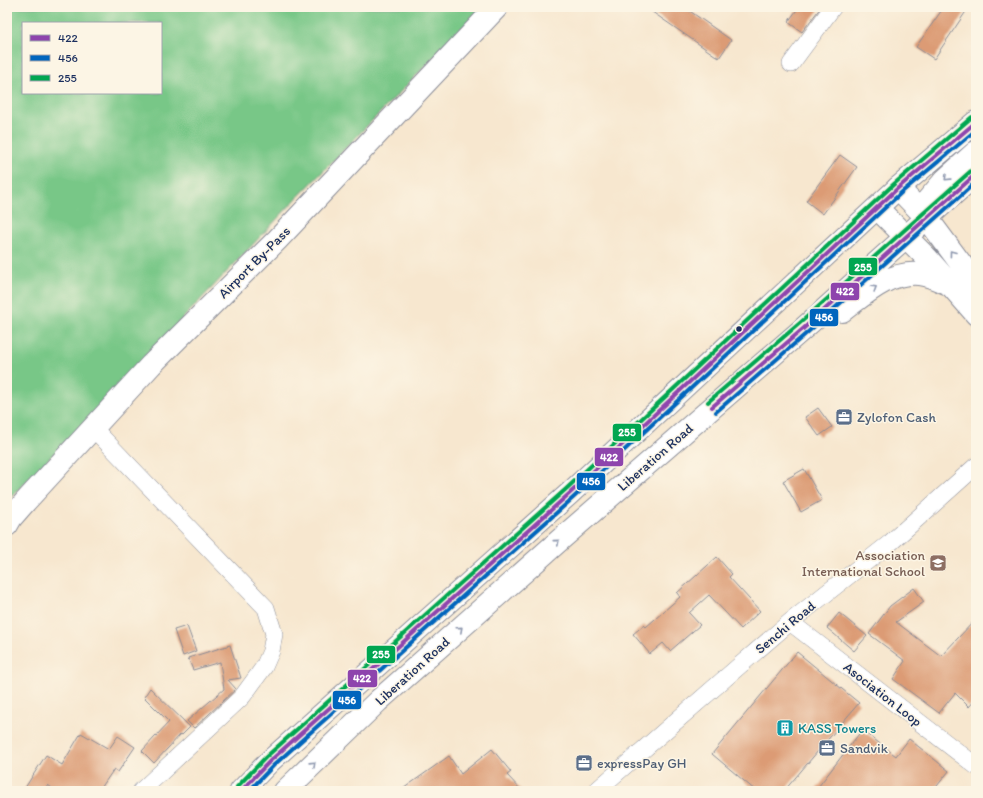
<svg xmlns="http://www.w3.org/2000/svg" width="983" height="798" font-family="Itim,sans-serif">
<style>
.green{fill:#78c787;stroke:#4a7b72;fill-rule:evenodd}
.building{fill:#dc9b74}
.lines{fill:none;stroke-linecap:round;stroke-linejoin:round}
.street-casing{stroke:#898b96;stroke-width:18}
.secondary-casing{stroke:#898b96;stroke-width:24}
.highway-casing{stroke:#898b96;stroke-width:24}
.street{stroke:#fff;stroke-width:17}
.secondary{stroke:#fff;stroke-width:22}
.highway{stroke:#fff;stroke-width:22}
.bus-1-casing{stroke:#fcf5e5;stroke-width:7}
.bus-2-casing{stroke:#fcf5e5;stroke-width:7}
.bus-3-casing{stroke:#fcf5e5;stroke-width:7}
.bus-1{stroke:#8e44ad;stroke-width:4}
.bus-2{stroke:#0065bd;stroke-width:4}
.bus-3{stroke:#00a651;stroke-width:4}
.oneway{stroke:#8d97ae}
.bus-dot{fill:#1b2f5e;stroke:#fcf5e5;stroke-width:1.5}
.labels{text-anchor:middle;stroke-width:3;stroke-linejoin:round;paint-order:stroke}
.street-label{font-size:14px;fill:#1b2f5e;stroke:#fcf5e5}
.service-label{font-size:14px;fill:#4e5e75;stroke:#fcf5e5;text-anchor:start}
.education-label{font-size:14px;fill:#785e54;stroke:#fcf5e5;text-anchor:end}
.culture-label{font-size:14px;fill:#0d838f;stroke:#fcf5e5;text-anchor:start}
.line-badge{stroke:#fcf5e5;stroke-width:1.5}
.badge-label{font-size:11px;text-anchor:middle;font-weight:bold;fill:#fff}
</style>
<rect width="100%" height="100%" fill="#fcf5e5"/>
<filter id="ink" filterUnits="userSpaceOnUse"><feTurbulence type="fractalNoise" baseFrequency=".025" numOctaves="2"/><feDisplacementMap in="SourceGraphic" scale="8" xChannelSelector="R" yChannelSelector="G"/><feConvolveMatrix kernelMatrix="1 2 1 2 8 2 1 2 1" color-interpolation-filters="sRGB"/></filter>
<filter id="wash" filterUnits="userSpaceOnUse"><feTurbulence type="fractalNoise" baseFrequency=".012" numOctaves="4" result="noise"/><feDisplacementMap in="SourceGraphic" scale="16" xChannelSelector="R" yChannelSelector="G"/><feGaussianBlur stdDeviation="0.9" result="paint"/><feColorMatrix in="noise" values="0 0 0 0 0 0 0 0 0 0 0 0 0 0 0 0 0 1.4 0 .05"/><feComposite in="paint" operator="in"/></filter>
<g filter="url(#wash)">
<rect width="100%" height="100%" fill="#f7e7cf"/>
<path class="green" d="M 7,7 L 483,7 L 296,199 L 78,429 L 7,501 ZM 23,23 L 161,23 L 161,93 L 23,93 Z"/>
<g id="blocks">
<path class="building" d="M 645,7 L 684,7 L 731,40 L 719,58 Z
M 799,7 L 821,7 L 802,32 L 788,22 Z
M 944,7 L 969,7 L 934,59 L 916,47 Z
M 840,155 L 857,167 L 823,214 L 806,201 Z
M 818,408 L 832,427 L 819,436 L 805,417 Z
M 804,469 L 822,500 L 801,512 L 783,481 Z
M 717,557 L 732,574 L 729,577 L 760,611 L 741,629 L 709,595 L 689,613 L 700,625 L 670,651 L 663,643 L 650,654 L 633,634 L 644,625 L 646,627 L 680,597 L 677,593 Z
M 914,588 L 924,602 L 896,622 L 941,656 L 976,619 L 976,699 L 969,707 L 955,693 L 939,713 L 893,679 L 905,661 L 869,634 L 890,606 Z
M 839,613 L 867,636 L 854,651 L 827,628 Z
M 187,626 L 196,651 L 183,656 L 174,630 Z
M 230,645 L 241,678 L 228,680 L 236,689 L 194,728 L 187,721 L 224,689 L 220,662 L 193,670 L 188,658 Z
M 797,652 L 859,703 L 784,791 L 756,791 L 712,754 Z
M 150,688 L 190,727 L 182,735 L 181,734 L 154,763 L 142,751 L 169,722 L 144,697 Z
M 862,730 L 896,756 L 909,739 L 949,771 L 933,791 L 815,791 Z
M 81,733 L 109,749 L 118,736 L 135,747 L 118,772 L 114,769 L 99,791 L 56,791 L 48,785 L 44,791 L 23,791 L 46,755 L 62,765 Z
M 492,749 L 511,772 L 507,775 L 522,791 L 400,791 L 449,756 L 461,774 Z"/>
</g>
</g>
<g filter="url(#ink)">
<use href="#blocks" fill-opacity="0" stroke="#898b96" stroke-width="1"/>
<g class="lines">
<g class="street-casing">
<path id="street" d="M 791,64 L 833,7
M 93,428 L 266,608 L 274,634 L 271,651 L 264,667 L 242,697 L 141,791
M 790,622 L 976,766
M 596,791 L 738,667 L 790,622 L 890,543 L 976,466"/>
</g>
<g class="secondary-casing">
<path id="secondary" d="M 898,188 L 927,218 L 976,284
M 877,208 L 927,258 L 976,314
M 7,525 L 11,518 L 25,502 L 151,365 L 277,240 L 497,7"/>
</g>
<g class="highway-casing">
<path id="highway" d="M 921,208 L 945,180 L 976,152
M 842,311 C 864,295 889,271 919,274 C 930,275 941,281 951,285
M 241,791 L 270,761 L 569,494 L 898,188 L 976,122
M 285,791 L 378,701 L 561,539 L 804,328 L 976,174"/>
</g>
<use href="#street" class="street"/>
<use href="#secondary" class="secondary"/>
<use href="#highway" class="highway"/>
<g class="bus-1-casing">
<path id="bus-1" d="M 712,407 L 804,328 L 976,174
M 241,791 L 270,761 L 569,494 L 898,188 L 976,122"/>
</g>
<g class="bus-2-casing">
<path id="bus-2" d="M 716,412 L 808,332 L 976,182
M 249,791 L 274,765 L 573,498 L 902,192 L 976,130"/>
</g>
<g class="bus-3-casing">
<path id="bus-3" d="M 708,402 L 800,323 L 972,170
M 237,787 L 266,757 L 565,490 L 894,184 L 972,117"/>
</g>
<use href="#bus-1" class="bus-1"/>
<use href="#bus-2" class="bus-2"/>
<use href="#bus-3" class="bus-3"/>
</g>
<defs><path id="oneway-chevron" d="M-2-3.5L2.5 0L-2 3.5" fill="none" stroke-width="1.6" stroke-linecap="round" stroke-linejoin="round"/></defs>
<g class="oneway">
<use href="#oneway-chevron" transform="translate(947 178) rotate(136)"/>
<use href="#oneway-chevron" transform="translate(952 253) rotate(-127)"/>
<use href="#oneway-chevron" transform="translate(874 288) rotate(-32)"/>
<use href="#oneway-chevron" transform="translate(557 542) rotate(-41)"/>
<use href="#oneway-chevron" transform="translate(460 629) rotate(-42)"/>
<use href="#oneway-chevron" transform="translate(313 764) rotate(-44)"/>
</g>
</g>
<defs>
<g id="office-square" transform="scale(0.9)"><rect x="-9" y="-9" width="18" height="18" rx="4" fill="#5c6f8a" stroke="#fcf5e5"/><path d="M-6-3h4V-5.5h4V-3h4V5H-6ZM-1-4.5V-3h2v-1.5ZM-6 0V1H6V0Z" fill="#fff"/></g>
<g id="school-square" transform="scale(0.9)"><rect x="-9" y="-9" width="18" height="18" rx="4" fill="#8d6e63" stroke="#fcf5e5"/><path d="M0-5L7-2L0 1L-7-2ZM-4 1L0 2.5L4 1V4Q0 6-4 4Z" fill="#fff"/></g>
<g id="building-square" transform="scale(0.9)"><rect x="-9" y="-9" width="18" height="18" rx="4" fill="#0f9aa8" stroke="#fcf5e5"/><path d="M-4-6H4V6H1V3H-1V6H-4ZM-2.5-4.3h1.7v1.8h-1.7ZM.8-4.3h1.7v1.8H.8ZM-2.5-1h1.7V.8h-1.7ZM.8-1h1.7V.8H.8Z" fill="#fff"/></g>
</defs>
<g fill-rule="evenodd">
<use href="#office-square" x="844" y="417"/>
<use href="#school-square" x="938" y="563"/>
<use href="#building-square" x="785" y="728"/>
<use href="#office-square" x="827" y="748"/>
<use href="#office-square" x="584" y="763"/>
</g>
<circle class="bus-dot" cx="739" cy="329" r="3.5"/>
<g class="labels">
<g class="street-label">
<text transform="translate(254 262) rotate(-45)" y="5">Airport By-Pass</text>
<text transform="translate(655 457) rotate(-41)" y="5">Liberation Road</text>
<text transform="translate(785 627) rotate(-40)" y="5">Senchi Road</text>
<text transform="translate(412 671) rotate(-42)" y="5">Liberation Road</text>
<text transform="translate(883 694) rotate(38)" y="5">Asociation Loop</text>
</g>
<g class="service-label">
<text x="857" y="422">Zylofon Cash</text>
<text x="840" y="753">Sandvik</text>
<text x="597" y="768">expressPay GH</text>
</g>
<g class="education-label">
<text x="925" y="560">Association<tspan x="925" dy="16">International School</tspan></text>
</g>
<g class="culture-label">
<text x="798" y="733">KASS Towers</text>
</g>
</g>
<g class="line-badge">
<rect x="848" y="257" width="30" height="19" rx="4" fill="#00a651"/>
<rect x="830" y="282" width="30" height="19" rx="4" fill="#8e44ad"/>
<rect x="809" y="308" width="30" height="19" rx="4" fill="#0065bd"/>
<rect x="612" y="423" width="30" height="19" rx="4" fill="#00a651"/>
<rect x="594" y="447" width="30" height="20" rx="4" fill="#8e44ad"/>
<rect x="576" y="472" width="30" height="19" rx="4" fill="#0065bd"/>
<rect x="366" y="645" width="30" height="19" rx="4" fill="#00a651"/>
<rect x="347" y="669" width="31" height="19" rx="4" fill="#8e44ad"/>
<rect x="332" y="690" width="30" height="20" rx="4" fill="#0065bd"/>
</g>
<g class="badge-label">
<text x="863" y="271">255</text>
<text x="845" y="295">422</text>
<text x="824" y="321">456</text>
<text x="627" y="436">255</text>
<text x="609" y="461">422</text>
<text x="591" y="485">456</text>
<text x="381" y="658">255</text>
<text x="362" y="682">422</text>
<text x="347" y="704">456</text>
</g>
<rect width="983" height="798" fill="none" stroke="#fcf5e5" stroke-width="24"/>
<rect x="22" y="22" width="140" height="72" fill="#fcf5e5" stroke="#a2a6af"/>
<rect x="30" y="35" width="20" height="6" fill="#8e44ad" stroke="#a2a6af"/>
<text x="58" y="42" font-size="12" fill="#1b2f5e">422</text>
<rect x="30" y="55" width="20" height="6" fill="#0065bd" stroke="#a2a6af"/>
<text x="58" y="62" font-size="12" fill="#1b2f5e">456</text>
<rect x="30" y="75" width="20" height="6" fill="#00a651" stroke="#a2a6af"/>
<text x="58" y="82" font-size="12" fill="#1b2f5e">255</text>
</svg>
